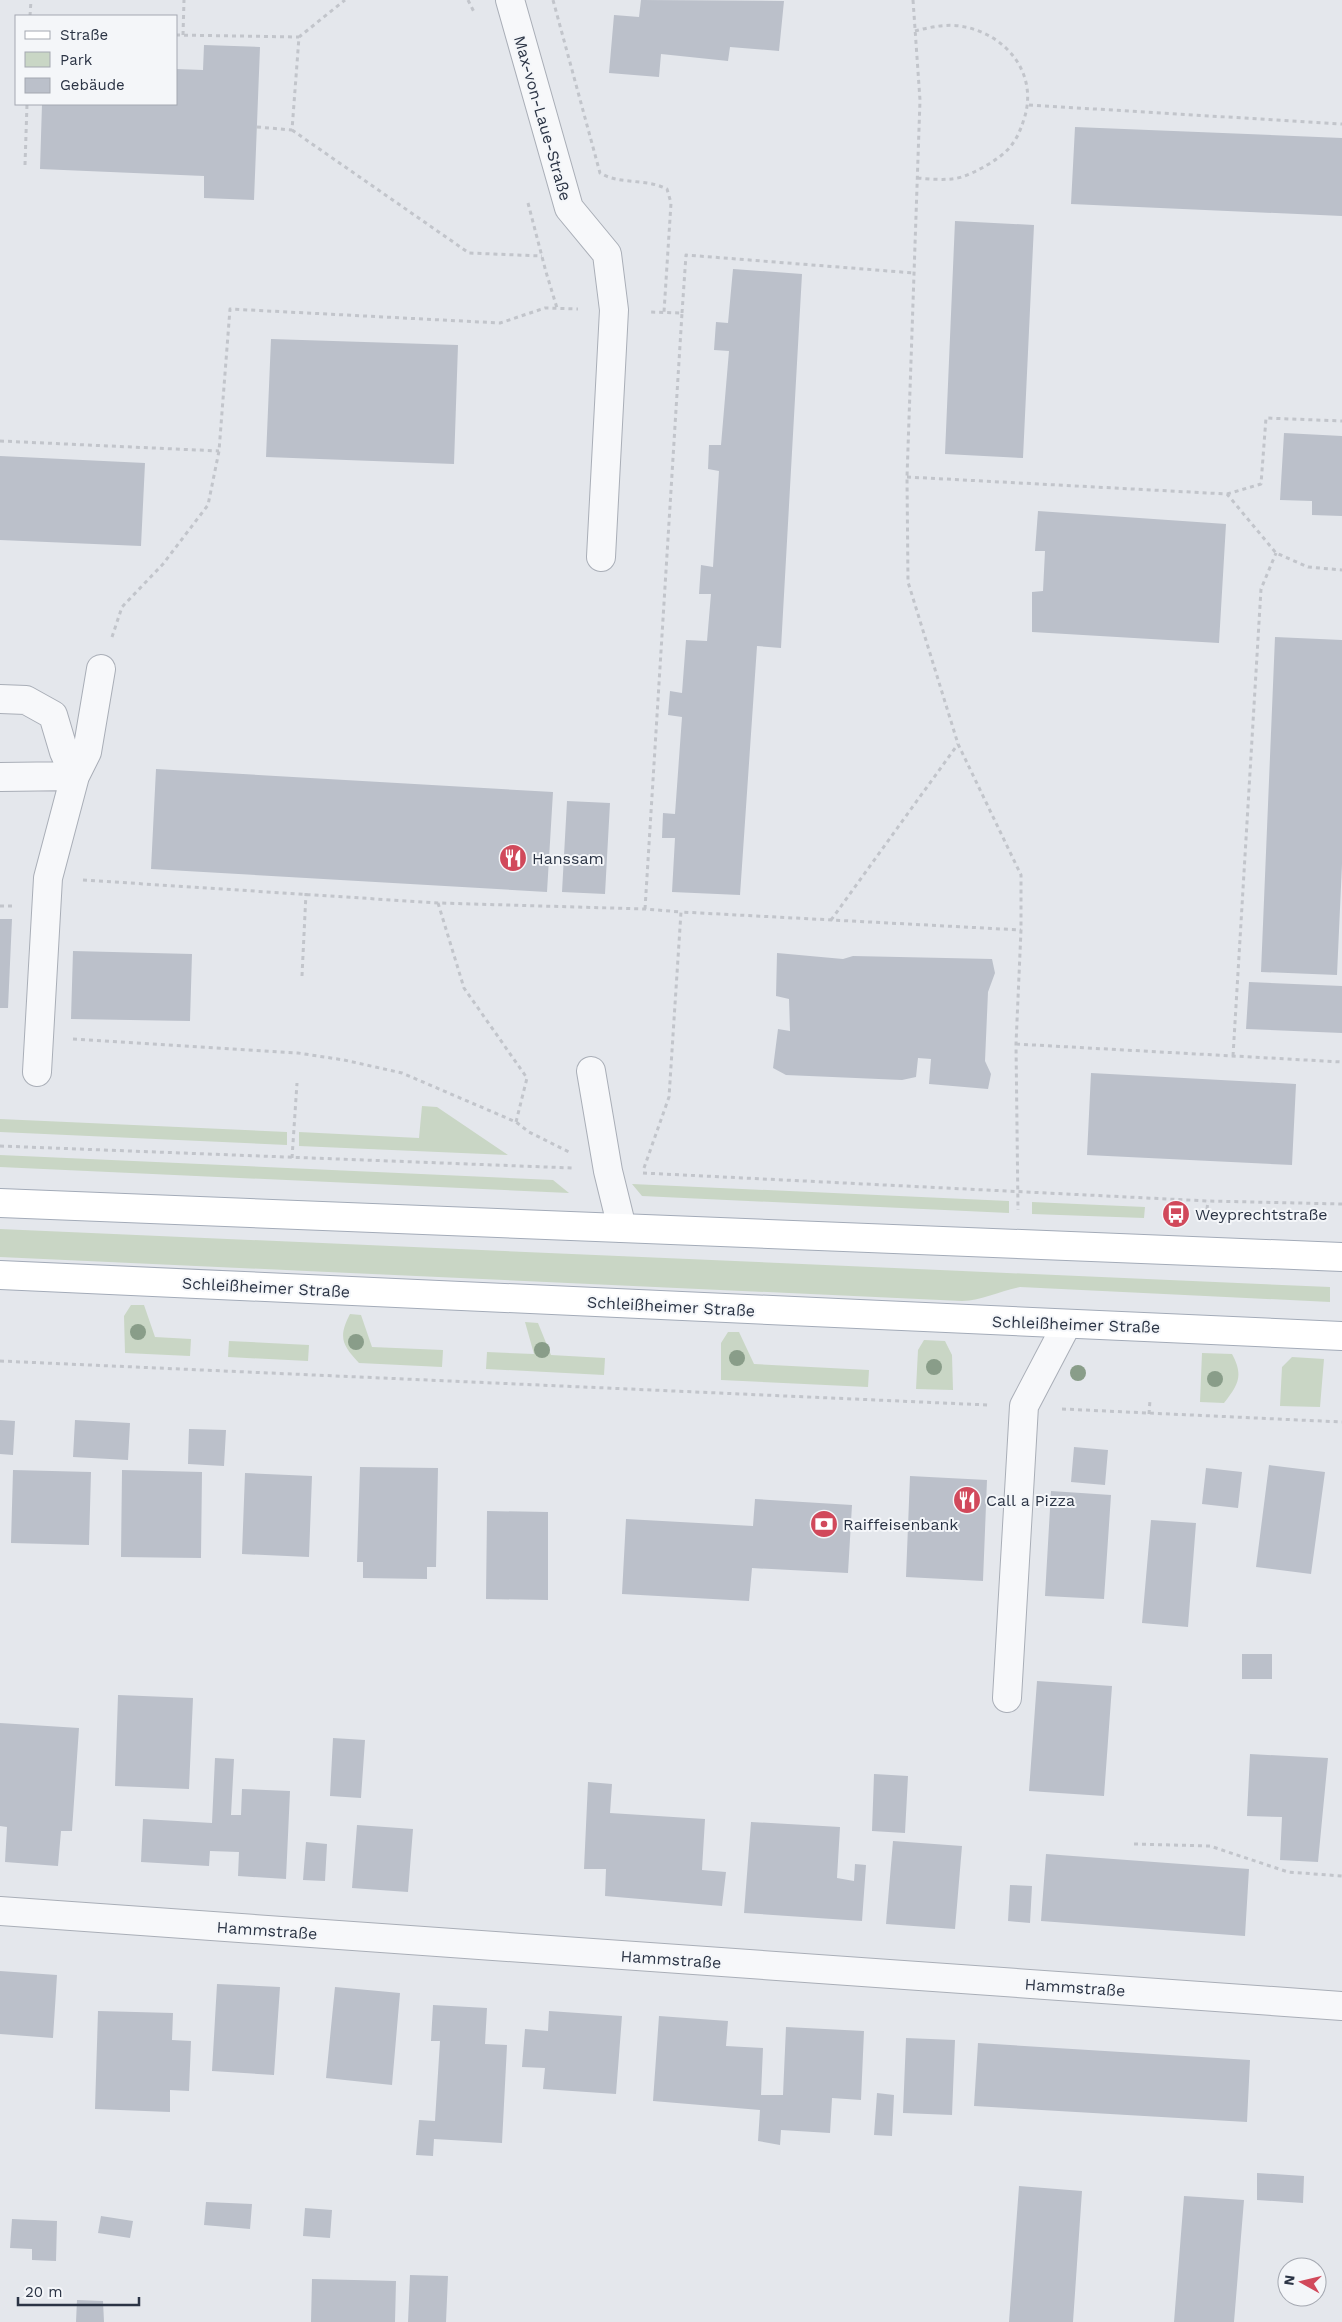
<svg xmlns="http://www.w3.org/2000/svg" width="1342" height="2322" font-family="'Work Sans',sans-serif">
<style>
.green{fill:#c9d6c5}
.building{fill:#bbc0ca}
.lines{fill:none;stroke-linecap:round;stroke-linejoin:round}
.minor-casing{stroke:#a9aeb7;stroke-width:30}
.major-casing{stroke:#a3abb8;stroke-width:30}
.path{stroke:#c2c5cb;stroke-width:3;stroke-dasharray:4 4;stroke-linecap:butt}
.minor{stroke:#f7f8fa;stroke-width:28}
.major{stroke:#fff;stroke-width:28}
.tree{fill:#899d89}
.labels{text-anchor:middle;stroke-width:4;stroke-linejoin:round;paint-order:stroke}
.street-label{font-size:16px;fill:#2b3445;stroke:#f4f6f9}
.poi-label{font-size:16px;fill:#2b3445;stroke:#f4f6f9;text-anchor:start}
</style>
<rect width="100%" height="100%" fill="#e4e7ec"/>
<path class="green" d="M 422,1106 L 437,1107 L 508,1155 L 299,1146 L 299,1132 L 419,1138 Z
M 0,1119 L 287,1132 L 287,1145 L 0,1132 Z
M 0,1155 L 553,1180 L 569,1193 L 0,1167 Z
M 632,1184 L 1009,1201 L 1009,1213 L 642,1196 Z
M 1032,1202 L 1145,1207 L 1144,1218 L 1032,1214 Z
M 0,1229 L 1330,1287 L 1330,1302 L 1020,1287 C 999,1291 983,1300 962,1301 L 0,1257 Z
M 131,1305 L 144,1305 L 155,1337 L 191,1339 L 190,1356 L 125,1353 L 124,1316 Z
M 350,1314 L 361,1315 L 372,1347 L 443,1350 L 442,1367 L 359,1363 C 342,1345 338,1337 350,1314 Z
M 525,1322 L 538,1323 L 551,1355 L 605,1358 L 604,1375 L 486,1369 L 487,1352 L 534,1354 Z
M 728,1332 L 739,1332 L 754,1364 L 869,1370 L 868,1387 L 721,1380 L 721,1343 Z
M 924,1340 L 945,1341 L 952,1355 L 953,1390 L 916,1389 L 918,1350 Z
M 229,1341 L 309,1345 L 308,1361 L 228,1357 Z
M 1202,1353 L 1232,1354 C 1244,1376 1238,1385 1224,1403 L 1200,1402 Z
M 1292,1357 L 1324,1359 L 1320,1407 L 1280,1406 L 1282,1367 Z"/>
<path class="building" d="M 641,0 L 784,1 L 779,51 L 730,47 L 728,61 L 661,54 L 659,77 L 609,73 L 614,15 L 639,17 Z
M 204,45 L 260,47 L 254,200 L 204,198 L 204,176 L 40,169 L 42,104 L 176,104 L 176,69 L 203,70 Z
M 1075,127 L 1342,138 L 1342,216 L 1071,204 Z
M 955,221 L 1034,225 L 1023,458 L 945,454 Z
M 733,269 L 802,274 L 781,648 L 757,646 L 740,895 L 672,892 L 675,838 L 662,838 L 663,813 L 675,814 L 682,717 L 668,715 L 670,691 L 682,693 L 686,640 L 707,641 L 711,594 L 699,594 L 701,565 L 713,567 L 719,471 L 708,469 L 709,445 L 721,445 L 729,351 L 714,350 L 716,322 L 728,323 Z
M 271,339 L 458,345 L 454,464 L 266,457 Z
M 1284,433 L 1342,436 L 1342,516 L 1312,515 L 1312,501 L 1280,500 Z
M 0,456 L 145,463 L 141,546 L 0,540 Z
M 1038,511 L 1226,524 L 1219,643 L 1032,632 L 1032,592 L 1043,591 L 1045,551 L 1035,551 Z
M 1275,637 L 1342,640 L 1342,864 L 1337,975 L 1261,972 Z
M 156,769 L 553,792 L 547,892 L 151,869 Z
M 567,801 L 610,803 L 605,894 L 562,892 Z
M 0,919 L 12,919 L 8,1008 L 0,1008 Z
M 73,951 L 192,954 L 190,1021 L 71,1019 Z
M 777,953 L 843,959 L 853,956 L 992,959 L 995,973 L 988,992 L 985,1061 L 991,1074 L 988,1089 L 929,1084 L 931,1059 L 918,1058 L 916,1077 L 902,1080 L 786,1075 L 773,1068 L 778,1029 L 790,1031 L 789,999 L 776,996 Z
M 1249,982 L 1342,986 L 1342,1033 L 1246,1029 Z
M 1091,1073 L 1296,1084 L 1292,1165 L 1087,1155 Z
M 0,1420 L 15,1421 L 13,1455 L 0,1454 Z
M 75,1420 L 130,1423 L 128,1460 L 73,1457 Z
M 189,1429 L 226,1430 L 224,1466 L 188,1464 Z
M 1074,1447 L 1108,1450 L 1105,1485 L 1071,1482 Z
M 1269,1465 L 1325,1472 L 1311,1574 L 1256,1567 Z
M 360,1467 L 438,1468 L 436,1567 L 427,1567 L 427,1579 L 363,1578 L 363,1562 L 357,1562 Z
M 1206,1468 L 1242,1472 L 1238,1508 L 1202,1504 Z
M 13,1470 L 91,1472 L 89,1545 L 11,1543 Z
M 122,1470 L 202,1472 L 201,1558 L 121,1557 Z
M 245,1473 L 312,1476 L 309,1557 L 242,1554 Z
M 910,1476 L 987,1480 L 983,1581 L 906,1577 Z
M 1051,1491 L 1111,1495 L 1104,1599 L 1045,1596 Z
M 755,1499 L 852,1505 L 848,1573 L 752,1568 L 749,1601 L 622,1594 L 626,1519 L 753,1526 Z
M 487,1511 L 548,1512 L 548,1600 L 486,1599 Z
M 1151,1520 L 1196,1523 L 1188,1627 L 1142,1623 Z
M 1242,1654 L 1272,1654 L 1272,1679 L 1242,1679 Z
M 1037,1681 L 1112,1686 L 1104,1796 L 1029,1791 Z
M 118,1695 L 193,1698 L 189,1789 L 115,1786 Z
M 0,1723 L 79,1728 L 72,1831 L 61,1831 L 58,1866 L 5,1862 L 7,1827 L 0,1826 Z
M 333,1738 L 365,1740 L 361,1798 L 330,1796 Z
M 1250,1754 L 1328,1758 L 1318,1862 L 1280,1860 L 1282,1817 L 1247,1816 Z
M 215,1758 L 234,1759 L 231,1815 L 241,1815 L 242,1789 L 290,1791 L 286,1879 L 238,1876 L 239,1852 L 210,1851 L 209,1866 L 141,1862 L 143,1819 L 212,1823 Z
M 874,1774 L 908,1776 L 905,1833 L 872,1831 Z
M 588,1782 L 612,1784 L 610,1813 L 705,1819 L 702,1870 L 726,1872 L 722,1906 L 605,1896 L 606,1869 L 584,1869 Z
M 751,1822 L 840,1827 L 837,1878 L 854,1881 L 855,1864 L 866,1865 L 862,1921 L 744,1913 Z
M 357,1825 L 413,1829 L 408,1892 L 352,1888 Z
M 893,1841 L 962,1846 L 955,1929 L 886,1924 Z
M 306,1842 L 327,1844 L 325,1881 L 303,1880 Z
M 1046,1854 L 1249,1869 L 1245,1936 L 1041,1921 Z
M 1010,1885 L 1032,1886 L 1030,1923 L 1008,1921 Z
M 0,1971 L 57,1975 L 53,2038 L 0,2034 Z
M 217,1984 L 280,1987 L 274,2075 L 212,2071 Z
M 335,1987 L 400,1993 L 392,2085 L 326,2078 Z
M 433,2005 L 487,2008 L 485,2044 L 507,2045 L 502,2143 L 434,2139 L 433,2156 L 416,2155 L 419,2120 L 435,2121 L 440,2041 L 431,2041 Z
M 98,2011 L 173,2013 L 172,2040 L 191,2041 L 189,2091 L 170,2090 L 170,2112 L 95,2109 Z
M 549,2011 L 622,2016 L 616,2094 L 543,2089 L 545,2068 L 522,2067 L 525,2029 L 548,2031 Z
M 659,2016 L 728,2021 L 726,2046 L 763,2048 L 761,2095 L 783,2095 L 786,2027 L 864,2031 L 861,2100 L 832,2098 L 830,2133 L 781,2130 L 780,2145 L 758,2141 L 760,2110 L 653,2101 Z
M 906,2038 L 955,2040 L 952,2115 L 903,2113 Z
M 978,2043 L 1250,2060 L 1247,2122 L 974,2106 Z
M 877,2093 L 894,2095 L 892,2136 L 874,2135 Z
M 1257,2173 L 1304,2176 L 1303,2203 L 1257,2200 Z
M 1019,2186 L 1082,2191 L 1073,2322 L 1009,2322 Z
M 1184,2196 L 1244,2200 L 1234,2322 L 1174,2322 Z
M 206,2202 L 252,2204 L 250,2229 L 204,2225 Z
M 305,2208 L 332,2210 L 330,2238 L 303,2236 Z
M 101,2216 L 133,2221 L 130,2238 L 98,2233 Z
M 12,2219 L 57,2221 L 56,2261 L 32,2260 L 32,2249 L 10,2248 Z
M 410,2275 L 448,2276 L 446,2322 L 408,2322 Z
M 312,2279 L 396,2281 L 395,2322 L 311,2322 Z
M 77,2300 L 103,2301 L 104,2322 L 76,2322 Z"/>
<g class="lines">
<g class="minor-casing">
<path id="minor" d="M 510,0 L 569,208 L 607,254 L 614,310 L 601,557
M 0,699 L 26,700 L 53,715 L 64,752 L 75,776 L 0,777
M 591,1071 L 608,1171 L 622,1228
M 37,1072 L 48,878 L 75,776 L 87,752 L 101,669
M 1007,1698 L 1024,1406 L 1067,1324
M 0,1911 L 1342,2006"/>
</g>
<g class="major-casing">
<path id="major" d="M 0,1203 L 1342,1257
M 0,1275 L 1342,1336"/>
</g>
<path class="path" d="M 468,0 L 474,12
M 553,0 L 600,173 C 620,185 645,178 667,189 L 671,203 L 664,312
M 913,0 L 920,100 L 907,477 L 908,582 L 958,744 L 1021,875 L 1021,930 L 1016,1044 L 1018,1210
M 30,16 L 31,0
M 915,31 C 930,27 945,24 960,26 C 1006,33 1039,74 1024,119 C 1017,142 1008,153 987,165 C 977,171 963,178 952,179 C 941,180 929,179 918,178
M 176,35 L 299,37
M 183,35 L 184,0
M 1029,105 L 1342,124
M 257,127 L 292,130 L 299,37 L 345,0
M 292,130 L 469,253 L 542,256
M 25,165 L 27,104
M 528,203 L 546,272 L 557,308
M 682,313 L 686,255 L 914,273
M 0,441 L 219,451
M 907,477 L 1227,494 L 1276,553 L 1308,567 L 1342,570
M 1227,494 L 1261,484 L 1266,418 L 1342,421
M 112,637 L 122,607 L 163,564 L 208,505 L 219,451 L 230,309 L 500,323 L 545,308 L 578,309
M 83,880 L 438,903 L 645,909 L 681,912
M 438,903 L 464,988 L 527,1078 L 516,1122
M 0,906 L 12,906
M 645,909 L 682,313 L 650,312
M 831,920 L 958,744
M 302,976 L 306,893
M 73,1039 L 298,1053 L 344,1060 L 402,1073 L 516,1122 L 529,1132 L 569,1152
M 1016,1044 L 1342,1062
M 1233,1056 L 1261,589 L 1276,553
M 0,1146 L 572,1168
M 292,1158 L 297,1083
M 644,1168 L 669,1097 L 681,912 L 1021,930
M 643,1173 L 1208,1201 L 1342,1204
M 1207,1209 L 1208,1201
M 0,1361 L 988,1405
M 1062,1409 L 1342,1422
M 1149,1414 L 1150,1400
M 1134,1844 L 1210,1846 L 1288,1872 L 1342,1876"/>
<use href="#minor" class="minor"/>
<use href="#major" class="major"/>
</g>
<g class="tree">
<circle cx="138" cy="1332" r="8"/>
<circle cx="356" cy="1342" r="8"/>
<circle cx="542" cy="1350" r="8"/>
<circle cx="737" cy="1358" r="8"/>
<circle cx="934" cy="1367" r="8"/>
<circle cx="1078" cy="1373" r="8"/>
<circle cx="1215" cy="1379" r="8"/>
</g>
<defs>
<g id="restaurant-disc" transform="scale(1.4375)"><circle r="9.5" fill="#d1495b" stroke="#f4f6f9"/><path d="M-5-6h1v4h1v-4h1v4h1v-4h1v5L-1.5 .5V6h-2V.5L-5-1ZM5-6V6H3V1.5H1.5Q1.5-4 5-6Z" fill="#fff"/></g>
<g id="bus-disc" transform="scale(1.4375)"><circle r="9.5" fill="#d1495b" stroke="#f4f6f9"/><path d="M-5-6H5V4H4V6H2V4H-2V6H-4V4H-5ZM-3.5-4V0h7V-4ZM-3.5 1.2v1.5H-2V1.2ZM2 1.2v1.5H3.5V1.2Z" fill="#fff"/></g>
<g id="bank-disc" transform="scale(1.4375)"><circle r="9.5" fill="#d1495b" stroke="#f4f6f9"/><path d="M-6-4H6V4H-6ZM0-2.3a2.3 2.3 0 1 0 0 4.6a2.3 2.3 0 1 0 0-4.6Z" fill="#fff"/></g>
</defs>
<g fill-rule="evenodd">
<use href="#restaurant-disc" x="513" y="858"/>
<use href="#bus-disc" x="1176" y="1214"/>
<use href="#restaurant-disc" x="967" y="1500"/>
<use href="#bank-disc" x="824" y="1524"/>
</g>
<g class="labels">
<g class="street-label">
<text transform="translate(543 118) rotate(74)" y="6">Max-von-Laue-Straße</text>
<text transform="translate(266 1287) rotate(3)" y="6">Schleißheimer Straße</text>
<text transform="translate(671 1306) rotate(3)" y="6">Schleißheimer Straße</text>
<text transform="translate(1076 1324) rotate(2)" y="6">Schleißheimer Straße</text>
<text transform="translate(267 1930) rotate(4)" y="6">Hammstraße</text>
<text transform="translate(671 1959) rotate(4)" y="6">Hammstraße</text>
<text transform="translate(1075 1987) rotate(4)" y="6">Hammstraße</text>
</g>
<g class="poi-label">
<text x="532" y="864">Hanssam</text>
<text x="1195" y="1220">Weyprechtstraße</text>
<text x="986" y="1506">Call a Pizza</text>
<text x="843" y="1530">Raiffeisenbank</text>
</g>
</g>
<rect x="15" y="15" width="162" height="90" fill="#f4f6f9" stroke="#a4a8b1"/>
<rect x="25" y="31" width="25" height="8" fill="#ffffff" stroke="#a4a8b1"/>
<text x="60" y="40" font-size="15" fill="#2b3445">Straße</text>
<rect x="25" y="52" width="25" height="15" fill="#c9d6c5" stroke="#a4a8b1"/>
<text x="60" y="65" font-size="15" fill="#2b3445">Park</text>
<rect x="25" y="78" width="25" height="15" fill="#bbc0ca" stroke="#a4a8b1"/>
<text x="60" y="90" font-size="15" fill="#2b3445">Gebäude</text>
<g transform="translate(1302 2282) rotate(278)"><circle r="24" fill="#f4f6f9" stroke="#a4a8b1"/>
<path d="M0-4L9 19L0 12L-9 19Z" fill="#d1495b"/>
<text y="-8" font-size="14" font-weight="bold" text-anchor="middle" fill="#2b3445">N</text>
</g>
<path d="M18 2297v8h121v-8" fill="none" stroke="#2b3445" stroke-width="2.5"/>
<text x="25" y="2297" font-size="15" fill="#2b3445" stroke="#f4f6f9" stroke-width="4" paint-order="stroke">20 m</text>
</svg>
